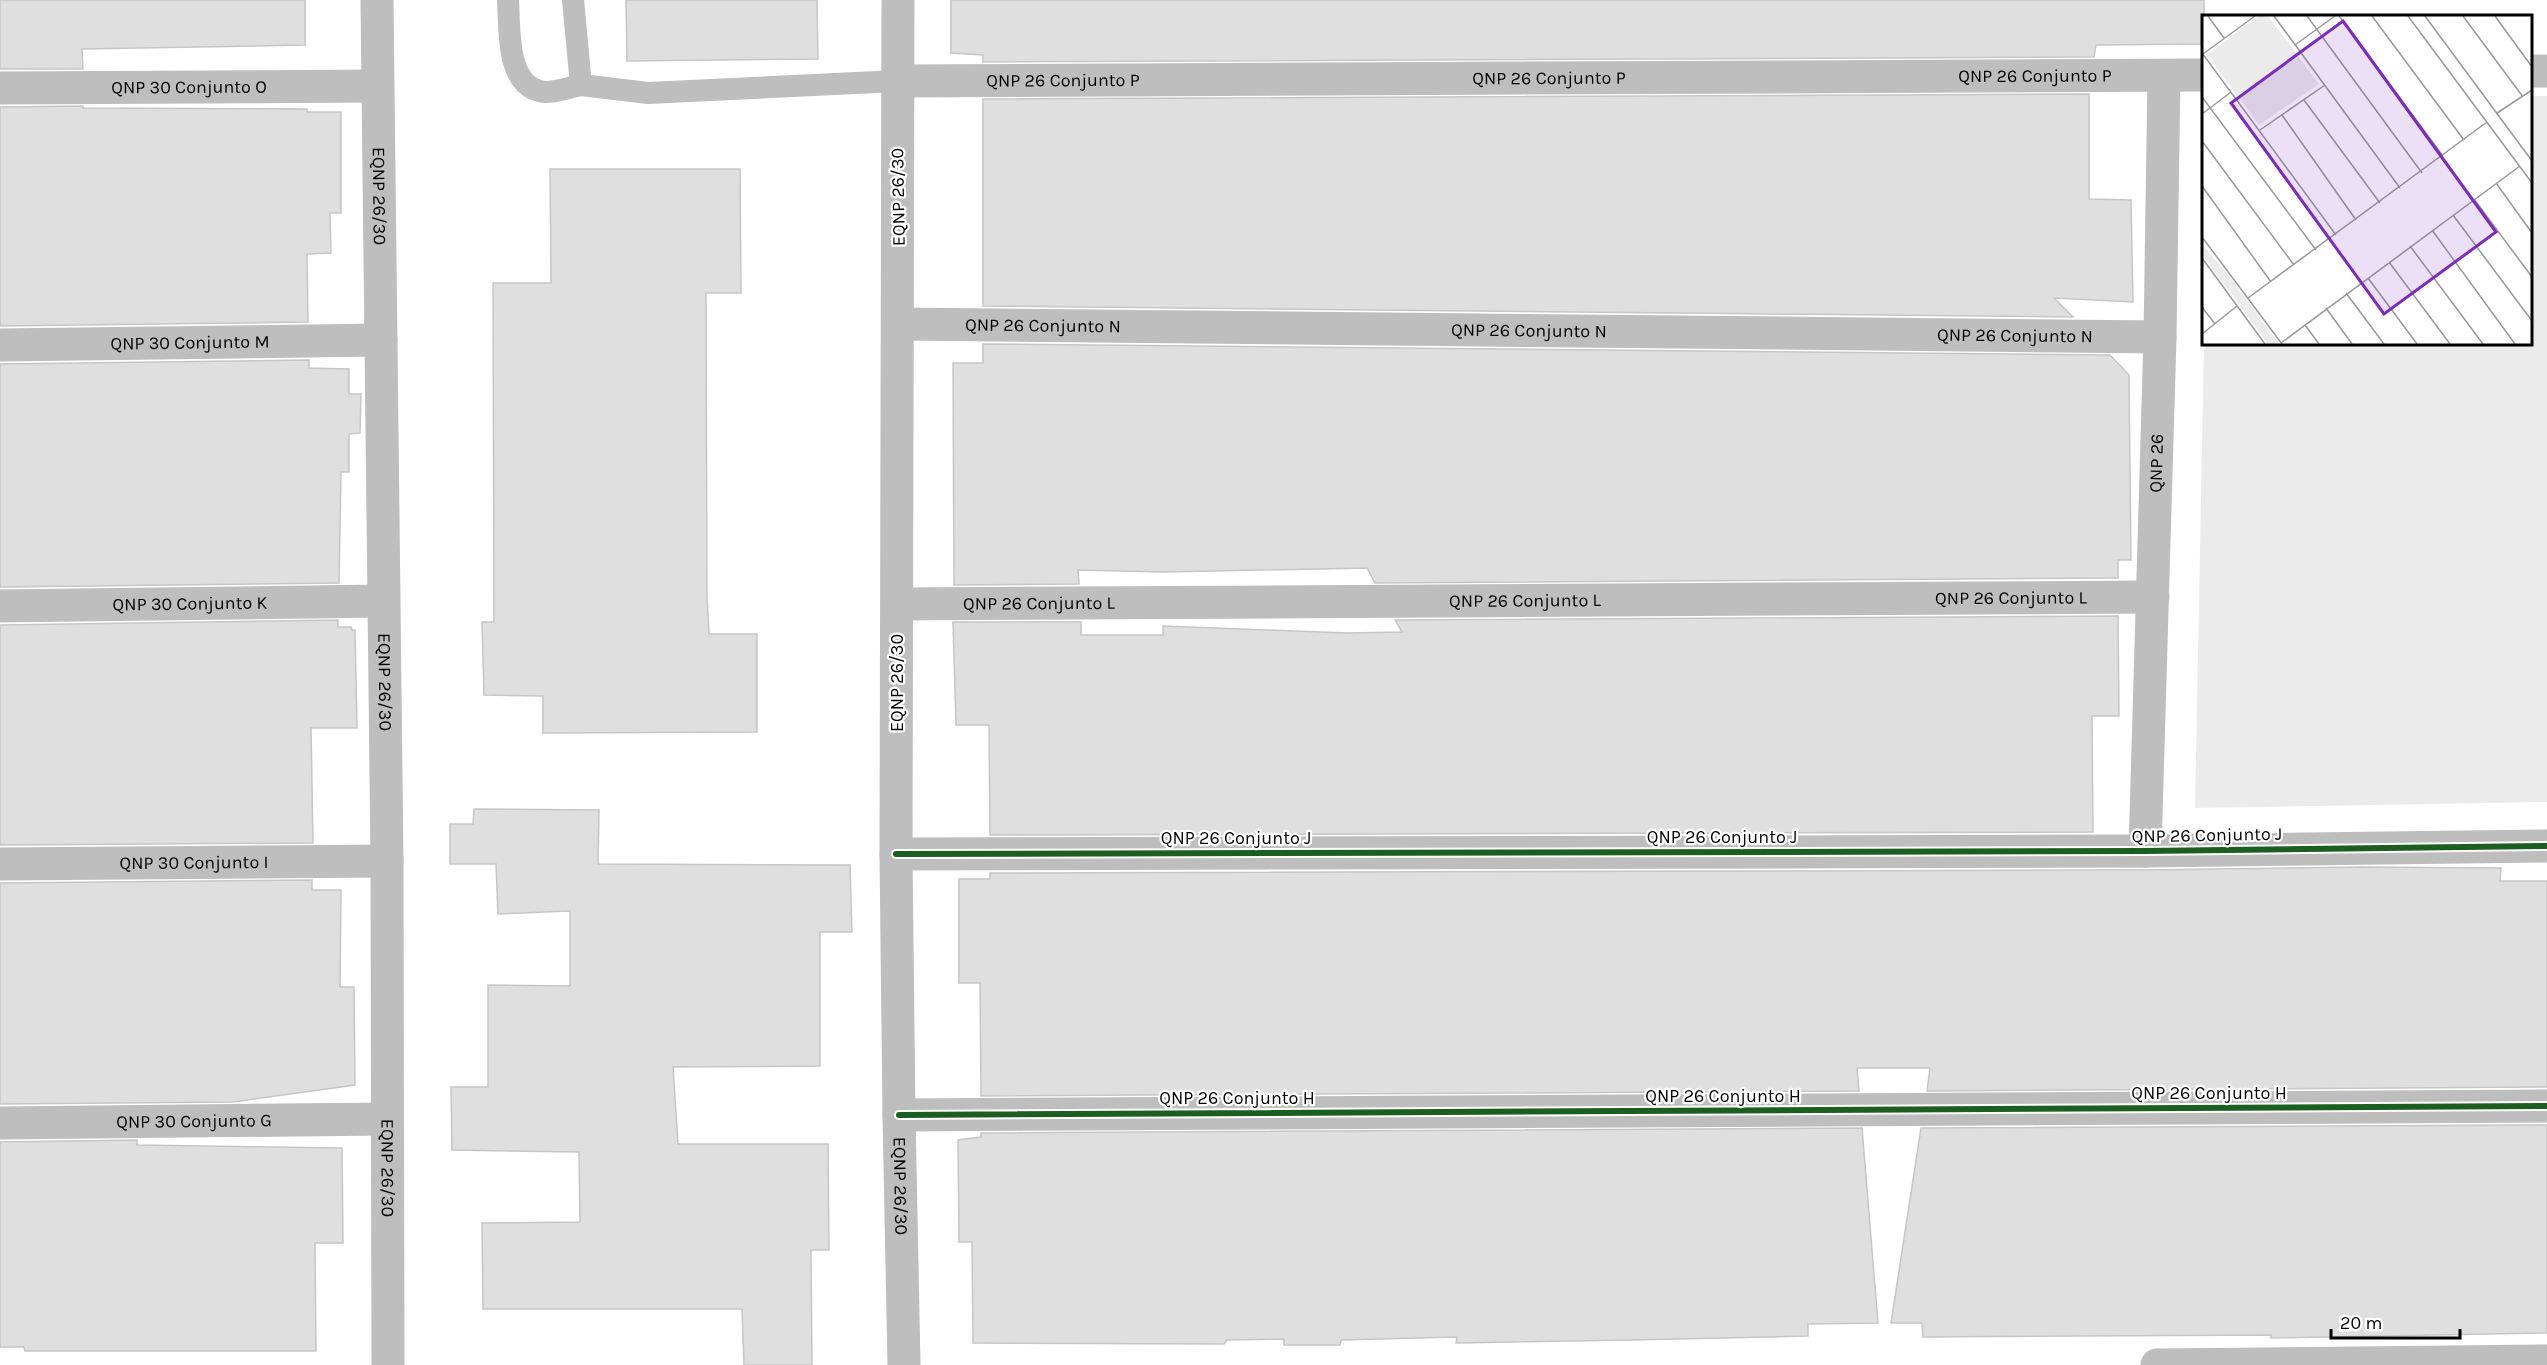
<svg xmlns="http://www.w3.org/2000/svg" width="2547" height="1365" font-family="Karla,sans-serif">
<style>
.green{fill:#ebebeb}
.building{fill:#dfdfdf;stroke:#c6c6c6;stroke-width:1.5}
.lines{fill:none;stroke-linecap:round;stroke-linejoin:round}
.service{stroke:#bebebe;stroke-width:22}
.minor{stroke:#bebebe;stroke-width:33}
.cycleway-casing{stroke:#fff;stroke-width:10}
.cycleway{stroke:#1b5e20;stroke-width:6}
.labels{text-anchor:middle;stroke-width:4.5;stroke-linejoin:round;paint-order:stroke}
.street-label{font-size:18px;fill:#000;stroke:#fff}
.inset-road{fill:none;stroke:#999;stroke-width:1.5}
.view{fill:#7b2cbf;fill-opacity:0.15;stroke:#7b2cbf;stroke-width:3}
.inset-edge{fill:none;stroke:#000;stroke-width:3}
</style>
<rect width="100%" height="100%" fill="#fff"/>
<path class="green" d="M 2531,96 L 2547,96 L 2547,802 L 2195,808 L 2204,344 L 2530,344 Z"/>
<path class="building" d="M 0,0 L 305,0 L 305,45 L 82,49 L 83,69 L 0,69 Z
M 626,0 L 817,0 L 818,59 L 627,61 Z
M 951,0 L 2204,0 L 2204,44 L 2096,45 L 2094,57 L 983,62 L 983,55 L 951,53 Z
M 2089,94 L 2089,199 L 2131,200 L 2133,302 L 2054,298 L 2073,317 L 983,306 L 983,99 Z
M 83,106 L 83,108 L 307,109 L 307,112 L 341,112 L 341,213 L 330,213 L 331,253 L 307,254 L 308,322 L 0,326 L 0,107 Z
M 550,169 L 740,169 L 741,293 L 706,293 L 707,596 L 709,634 L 757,634 L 757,732 L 543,733 L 543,696 L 484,695 L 482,622 L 494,622 L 493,283 L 551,283 Z
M 983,344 L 2110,355 L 2129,375 L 2131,560 L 2118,560 L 2118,578 L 1375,583 L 1367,568 L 1164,572 L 1078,570 L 1079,584 L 954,585 L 953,363 L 983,363 Z
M 309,360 L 309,368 L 349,369 L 349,394 L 361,394 L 360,433 L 349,434 L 349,472 L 341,472 L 339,583 L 0,587 L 0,364 Z
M 2118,616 L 2119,716 L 2092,716 L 2093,832 L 990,835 L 989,725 L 956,725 L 953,622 L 1081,622 L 1081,635 L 1163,635 L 1163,626 L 1347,633 L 1402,632 L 1395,620 Z
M 338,620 L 338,627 L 351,627 L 352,630 L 355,630 L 357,728 L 311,728 L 313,843 L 0,845 L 0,625 Z
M 474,809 L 599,810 L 598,864 L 850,865 L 852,932 L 820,932 L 820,1066 L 673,1067 L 678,1144 L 828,1144 L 829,1250 L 811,1250 L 812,1365 L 744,1365 L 742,1309 L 483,1309 L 482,1223 L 580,1222 L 579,1152 L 452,1150 L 451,1087 L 488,1087 L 488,985 L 570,986 L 570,911 L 498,914 L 496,864 L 450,864 L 450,824 L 473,824 Z
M 2361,867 L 2501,868 L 2500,881 L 2547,881 L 2547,1087 L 1927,1091 L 1930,1068 L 1857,1068 L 1859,1091 L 981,1096 L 980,983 L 959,983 L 959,879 L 990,879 L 990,873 L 2145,870 Z
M 312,880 L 312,890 L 341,890 L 340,987 L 354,987 L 355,1085 L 233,1102 L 0,1104 L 0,883 Z
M 2547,1125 L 2547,1333 L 2271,1338 L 2271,1335 L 1923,1337 L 1922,1323 L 1891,1323 L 1921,1128 Z
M 1862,1128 L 1878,1323 L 1808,1324 L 1808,1336 L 1631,1340 L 1456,1343 L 1457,1337 L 1341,1340 L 1340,1345 L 1284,1345 L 1284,1339 L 1227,1340 L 1224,1344 L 973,1343 L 972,1242 L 959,1242 L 958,1140 L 981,1137 L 981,1133 Z
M 137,1140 L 137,1145 L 342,1148 L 343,1243 L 315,1243 L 316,1351 L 25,1351 L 24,1347 L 0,1347 L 0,1142 Z"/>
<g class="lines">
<path class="service" d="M 508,0 C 510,28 505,87 544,92 C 555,93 570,87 581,85
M 573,0 L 581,85 L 648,93 L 897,81"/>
<g class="minor">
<path id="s1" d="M 377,0 L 387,861 L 388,1365"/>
<path id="s2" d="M 898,0 L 896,854 L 899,1115 L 904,1365"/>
<path d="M 2530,71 L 2547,71"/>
<path id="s3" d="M 897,81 L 2204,75"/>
<path id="s4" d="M 0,88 L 377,86"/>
<path id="s5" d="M 899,324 L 2160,337"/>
<path id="s6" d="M 0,345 L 381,340"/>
<path id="s7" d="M 897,604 L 2153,597"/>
<path id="s8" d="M 0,606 L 382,601"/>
<path id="s9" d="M 2145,851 L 2160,337 L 2164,76"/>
<path d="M 896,854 L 2145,851 L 2547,846"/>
<path id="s10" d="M 0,864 L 387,861"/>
<path d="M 899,1115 L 2547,1106"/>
<path id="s11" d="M 0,1123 L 387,1119"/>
<path d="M 2157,1365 L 2547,1361"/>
</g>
<g class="cycleway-casing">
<path id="cycleway" d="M 896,854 L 2145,851 L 2547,846
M 899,1115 L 2547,1106"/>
</g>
<use href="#cycleway" class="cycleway"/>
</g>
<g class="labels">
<g class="street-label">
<text dy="6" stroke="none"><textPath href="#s3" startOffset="1138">QNP 26 Conjunto P</textPath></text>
<text dy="6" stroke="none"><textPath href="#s3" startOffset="652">QNP 26 Conjunto P</textPath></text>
<text dy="6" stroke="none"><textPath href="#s3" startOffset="166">QNP 26 Conjunto P</textPath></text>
<text dy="6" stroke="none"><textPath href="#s4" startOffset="189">QNP 30 Conjunto O</textPath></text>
<text dy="6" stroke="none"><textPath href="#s1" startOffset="196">EQNP 26/30</textPath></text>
<text transform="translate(898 197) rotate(-91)" y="6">EQNP 26/30</text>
<text dy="6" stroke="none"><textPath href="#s5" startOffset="144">QNP 26 Conjunto N</textPath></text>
<text dy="6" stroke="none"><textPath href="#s5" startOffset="630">QNP 26 Conjunto N</textPath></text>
<text dy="6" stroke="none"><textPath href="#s5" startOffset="1116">QNP 26 Conjunto N</textPath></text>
<text dy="6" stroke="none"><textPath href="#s6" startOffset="190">QNP 30 Conjunto M</textPath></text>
<text dy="6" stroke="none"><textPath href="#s9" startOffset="388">QNP 26</textPath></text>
<text dy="6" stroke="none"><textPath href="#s7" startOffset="1114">QNP 26 Conjunto L</textPath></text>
<text dy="6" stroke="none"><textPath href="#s7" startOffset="628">QNP 26 Conjunto L</textPath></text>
<text dy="6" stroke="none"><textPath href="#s7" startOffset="142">QNP 26 Conjunto L</textPath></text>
<text dy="6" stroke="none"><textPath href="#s8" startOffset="190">QNP 30 Conjunto K</textPath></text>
<text dy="6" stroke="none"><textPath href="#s1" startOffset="682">EQNP 26/30</textPath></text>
<text transform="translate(897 683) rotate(-90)" y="6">EQNP 26/30</text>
<text transform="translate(2207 835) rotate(-1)" y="6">QNP 26 Conjunto J</text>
<text x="1722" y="843">QNP 26 Conjunto J</text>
<text x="1236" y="844">QNP 26 Conjunto J</text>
<text dy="6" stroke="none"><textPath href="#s10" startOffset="194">QNP 30 Conjunto I</textPath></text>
<text x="2209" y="1099">QNP 26 Conjunto H</text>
<text x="1723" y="1102">QNP 26 Conjunto H</text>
<text x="1237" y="1104">QNP 26 Conjunto H</text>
<text dy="6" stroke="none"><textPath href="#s11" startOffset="194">QNP 30 Conjunto G</textPath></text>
<text dy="6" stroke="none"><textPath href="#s1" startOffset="1168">EQNP 26/30</textPath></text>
<text dy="6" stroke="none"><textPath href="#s2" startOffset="1186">EQNP 26/30</textPath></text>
</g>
</g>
<g transform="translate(2202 15)">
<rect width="330" height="330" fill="#fff"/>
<path d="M 56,1 L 66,1 L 117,69 L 57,110 L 5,40 ZM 0,229 L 30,265 L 77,329 L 66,329 L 0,239 Z" fill="#ebebeb"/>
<path class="inset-road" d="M 6,1 L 22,23M 72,1 L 198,173M 105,1 L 220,158M 137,1 L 241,141M 170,1 L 262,125M 206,1 L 330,168M 223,1 L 330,146M 261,1 L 321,82M 293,1 L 330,52M 93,30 L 133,1M 0,38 L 134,220M 1,39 L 53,1M 0,82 L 114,235M 102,85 L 178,188M 295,98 L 330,75M 0,99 L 29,77M 80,100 L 154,205M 58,115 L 123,70M 0,126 L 92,250M 294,168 L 330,218M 0,171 L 69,267M 272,184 L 330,262M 251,200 L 330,306M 230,215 L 313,329M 0,222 L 80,329M 208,231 L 281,329M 0,243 L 63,329M 187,247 L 248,329M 166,263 L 215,329M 144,278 L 182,329M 46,283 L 285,107M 0,292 L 13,309M 124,293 L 150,329M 103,310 L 117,329M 0,319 L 35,291M 79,328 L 318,151"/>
<path class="view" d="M 141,6 L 294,217 L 182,299 L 29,88 Z"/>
<rect width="330" height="330" class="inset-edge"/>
</g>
<path d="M2331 1329v9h129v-9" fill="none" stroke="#000000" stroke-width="3"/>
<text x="2340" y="1329" font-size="18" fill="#000000" stroke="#ffffff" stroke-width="4.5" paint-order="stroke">20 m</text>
</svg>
